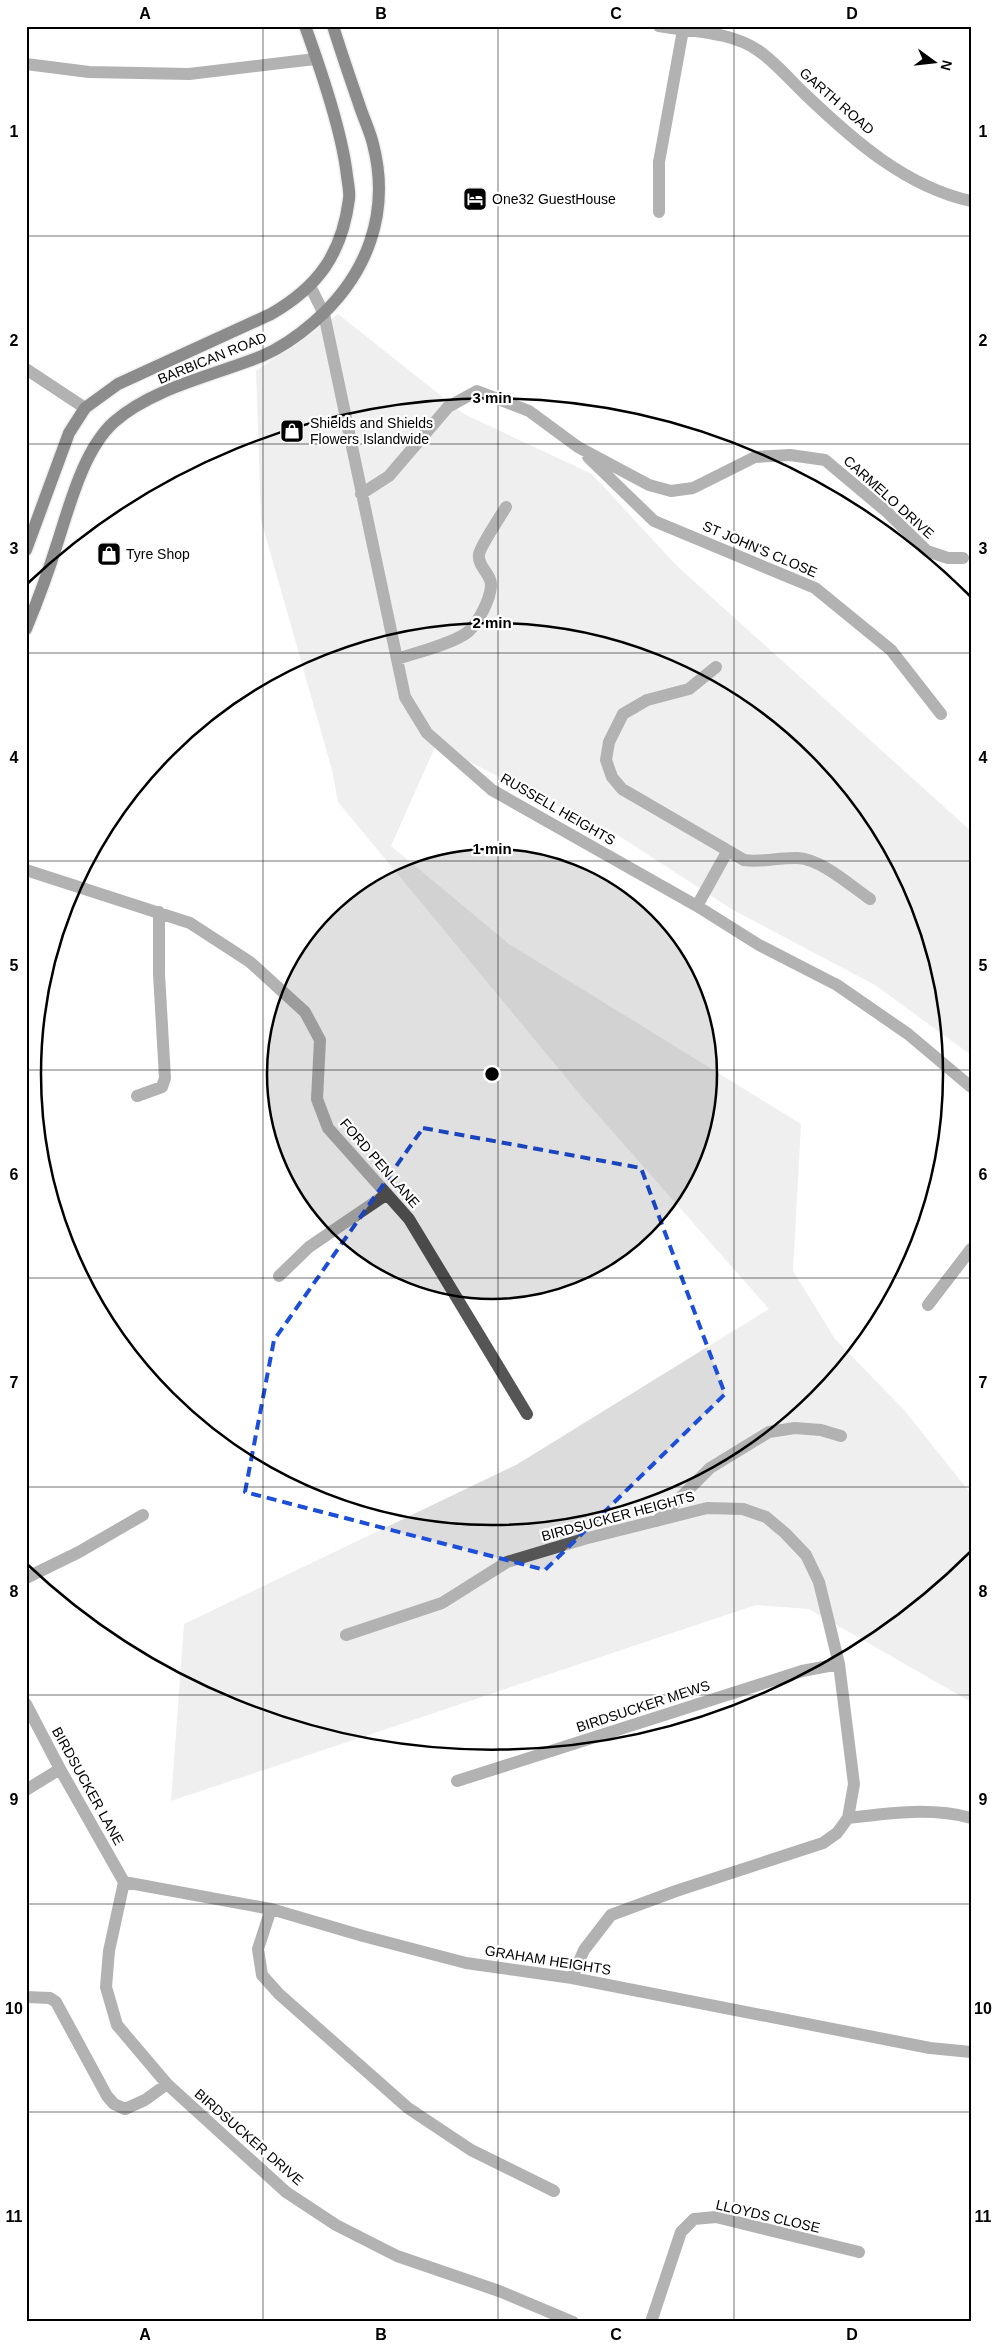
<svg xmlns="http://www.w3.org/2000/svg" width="997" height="2348" font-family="Arial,sans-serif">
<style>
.green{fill:#dcdcdc}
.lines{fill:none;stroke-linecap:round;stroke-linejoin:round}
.major-casing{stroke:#dbdbdb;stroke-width:15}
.minor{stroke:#555;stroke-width:12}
.major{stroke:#000;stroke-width:12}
.marked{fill:none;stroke:#1d4ed8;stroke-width:4;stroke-dasharray:10 6;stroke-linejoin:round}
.grid{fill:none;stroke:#000;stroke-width:1;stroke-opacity:0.55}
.ring{fill:none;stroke:#000;stroke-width:2.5}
.labels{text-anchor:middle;stroke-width:4.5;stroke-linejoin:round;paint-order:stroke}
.street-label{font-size:14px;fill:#000;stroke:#fff}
.poi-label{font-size:14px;fill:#000;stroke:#fff;text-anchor:start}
.centre{fill:#000;stroke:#fff;stroke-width:2.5}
.ring-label{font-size:15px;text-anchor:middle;font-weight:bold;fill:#000;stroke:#fff;stroke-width:4.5;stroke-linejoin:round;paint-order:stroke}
.neatline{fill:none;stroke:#000;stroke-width:2}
.grid-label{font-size:16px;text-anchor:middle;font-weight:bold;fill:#000}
</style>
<rect width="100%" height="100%" fill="#fff"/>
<path class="green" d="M 338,314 L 464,414 L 592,474 L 677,566 L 971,831 L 971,1055 L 875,985 L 733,910 L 610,830 L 585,820 L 436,745 L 391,846 L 509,944 L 801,1124 L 793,1271 L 835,1339 L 905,1411 L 971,1494 L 971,1702 L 809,1609 L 756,1605 L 171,1801 L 184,1624 L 516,1465 L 769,1309 L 583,1098 L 338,802 L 332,770 L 261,520 L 256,371 Z"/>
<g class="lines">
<g class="major-casing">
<path id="major" d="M 26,550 L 69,433 L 85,408 L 118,384 L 271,314 C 318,287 342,254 349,199 C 350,192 348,184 347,176 C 342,131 321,70 305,26
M 26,629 C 38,600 49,570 58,541 C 70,504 84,449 114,422 C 152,388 215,375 262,356 C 281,348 299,335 314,322 C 367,276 391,213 373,144 C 370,131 363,117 359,104 C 350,78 341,52 333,26"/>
</g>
<path class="minor" d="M 659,26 C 692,32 731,31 759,51 C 776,63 791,81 806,95 C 853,140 906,187 971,201
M 26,64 L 89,72 L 189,74 L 315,59
M 659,212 L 659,162 L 683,30
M 310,286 L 324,314 L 405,697 L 427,733 L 492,790 L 697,906 L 759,945 L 837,985 L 908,1034 L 971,1087
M 26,369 L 85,408
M 588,457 L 654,521 L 815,588 L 891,650 L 941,714
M 361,494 L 389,476 L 448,407 L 477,391 L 529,411 L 578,447 L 649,485 L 671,491 L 693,488 L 755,457 L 790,455 L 825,460 L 887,512 L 927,551 L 948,558 L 963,558
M 397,659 C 415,653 456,643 469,631 C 479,621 490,600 491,586 C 492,574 477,567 479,554 C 481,545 500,517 506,507
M 716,667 L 689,689 L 647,700 L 623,714 L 609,742 L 606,760 L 612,777 L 622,789 L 744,860 C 762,863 779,857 798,858 C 821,859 851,886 870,899
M 26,870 L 190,923 L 250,962 L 305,1012 L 320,1040 L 317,1099 L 328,1128 L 409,1219 L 527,1414
M 697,906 L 727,852
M 137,1096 L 162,1087 L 165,1078 L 159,974 L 159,912
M 279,1276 L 309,1247 L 387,1194
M 928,1305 L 971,1249
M 657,1521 L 710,1468 L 769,1432 L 795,1428 L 821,1430 L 841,1436
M 26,1578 L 79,1552 L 143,1515
M 346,1635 L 442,1603 L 507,1562 L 584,1539 L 707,1508 L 743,1509 L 766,1517 L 785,1533 L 806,1555 L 819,1582 L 839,1664 L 854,1784 L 848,1818 L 837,1833 L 823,1843 L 676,1891 L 611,1915 L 584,1950 L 572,1978
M 26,1704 L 60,1769 L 124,1882
M 457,1781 L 802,1671 L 839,1664
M 26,1790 L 60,1769
M 848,1818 C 889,1813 931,1807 971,1818
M 124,1882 L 271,1909 L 363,1936 L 466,1963 L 572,1978 L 930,2048 L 971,2052
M 124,1882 L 109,1951 L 106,1987 L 117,2025 L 167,2084 L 286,2192 L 336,2225 L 397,2256 L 499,2291 L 573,2322
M 271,1909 L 258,1949 L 262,1975 L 279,1994 L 408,2108 L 471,2150 L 554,2191
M 26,1997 L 50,1998 L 56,2002 L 107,2096 L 114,2104 L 125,2109 L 145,2100 L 167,2084
M 651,2322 L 681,2232 L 694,2219 L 716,2217 L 859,2252"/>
<use href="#major" class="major"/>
</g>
<path d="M0 0H997V2348H0ZM 423,1128 L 641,1168 L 725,1394 L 545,1570 L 245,1492 L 274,1340 Z" fill="#fff" fill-opacity=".55" fill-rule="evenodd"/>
<path class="marked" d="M 423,1128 L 641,1168 L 725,1394 L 545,1570 L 245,1492 L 274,1340 Z"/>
<path class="grid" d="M 263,26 L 263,2322M 498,26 L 498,2322M 734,26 L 734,2322M 26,236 L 971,236M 26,444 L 971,444M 26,653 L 971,653M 26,861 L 971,861M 26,1070 L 971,1070M 26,1278 L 971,1278M 26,1487 L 971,1487M 26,1695 L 971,1695M 26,1904 L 971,1904M 26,2112 L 971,2112"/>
<circle cx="492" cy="1074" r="225" fill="#000" fill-opacity=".12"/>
<g class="ring">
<circle cx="492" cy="1074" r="225"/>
<circle cx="492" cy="1074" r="451"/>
<path d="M970 1552A676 676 0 0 1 27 1564M27 584A676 676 0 0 1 970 596"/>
</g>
<defs>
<g id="hotel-square" transform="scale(1.25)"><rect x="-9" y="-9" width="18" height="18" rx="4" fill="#000" stroke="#fff"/><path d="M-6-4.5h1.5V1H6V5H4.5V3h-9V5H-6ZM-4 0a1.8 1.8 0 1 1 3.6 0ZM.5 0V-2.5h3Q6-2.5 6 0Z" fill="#fff"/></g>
<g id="shop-square" transform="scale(1.25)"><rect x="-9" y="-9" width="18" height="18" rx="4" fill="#000" stroke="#fff"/><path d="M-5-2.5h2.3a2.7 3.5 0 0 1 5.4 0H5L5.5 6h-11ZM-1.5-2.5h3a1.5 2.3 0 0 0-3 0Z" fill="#fff"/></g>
</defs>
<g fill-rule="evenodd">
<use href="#hotel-square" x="475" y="199"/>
<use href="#shop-square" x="292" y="431"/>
<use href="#shop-square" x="109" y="554"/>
</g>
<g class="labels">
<g class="street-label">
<text transform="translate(837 101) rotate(41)" y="5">GARTH ROAD</text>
<text transform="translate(212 358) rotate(-22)" y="5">BARBICAN ROAD</text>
<text transform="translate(889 497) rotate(42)" y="5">CARMELO DRIVE</text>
<text transform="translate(760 549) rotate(23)" y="5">ST JOHN'S CLOSE</text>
<text transform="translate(558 809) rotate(30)" y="5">RUSSELL HEIGHTS</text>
<text transform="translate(380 1163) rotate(49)" y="5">FORD PEN LANE</text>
<text transform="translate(618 1516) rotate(-15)" y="5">BIRDSUCKER HEIGHTS</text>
<text transform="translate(643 1706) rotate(-18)" y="5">BIRDSUCKER MEWS</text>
<text transform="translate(88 1786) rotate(61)" y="5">BIRDSUCKER LANE</text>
<text transform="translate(548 1960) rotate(9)" y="5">GRAHAM HEIGHTS</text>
<text transform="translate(249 2137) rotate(41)" y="5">BIRDSUCKER DRIVE</text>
<text transform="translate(768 2216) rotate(13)" y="5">LLOYDS CLOSE</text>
</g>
<g class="poi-label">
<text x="492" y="204">One32 GuestHouse</text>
<text x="310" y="428">Shields and Shields<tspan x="310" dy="16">Flowers Islandwide</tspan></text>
<text x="126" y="559">Tyre Shop</text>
</g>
</g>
<circle cx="492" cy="1074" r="8" class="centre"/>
<g class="ring-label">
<text x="492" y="403">3 min</text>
<text x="492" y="628">2 min</text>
<text x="492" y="854">1 min</text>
</g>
<rect width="997" height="2348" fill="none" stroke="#ffffff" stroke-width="55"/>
<g transform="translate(934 62) rotate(105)" stroke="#ffffff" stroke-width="4" paint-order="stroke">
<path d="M0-4L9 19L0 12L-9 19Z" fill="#000000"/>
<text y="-8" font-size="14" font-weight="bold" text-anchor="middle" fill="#000000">N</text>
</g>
<rect x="28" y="28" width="942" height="2292" class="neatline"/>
<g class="grid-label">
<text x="145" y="19">A</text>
<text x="381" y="19">B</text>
<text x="616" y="19">C</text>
<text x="852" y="19">D</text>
<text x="14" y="137">1</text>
<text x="983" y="137">1</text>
<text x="14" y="346">2</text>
<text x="983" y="346">2</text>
<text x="14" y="554">3</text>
<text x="983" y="554">3</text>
<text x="14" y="763">4</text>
<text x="983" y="763">4</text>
<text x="14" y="971">5</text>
<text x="983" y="971">5</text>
<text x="14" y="1180">6</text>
<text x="983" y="1180">6</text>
<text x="14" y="1388">7</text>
<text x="983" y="1388">7</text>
<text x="14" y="1597">8</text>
<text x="983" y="1597">8</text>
<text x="14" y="1805">9</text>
<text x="983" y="1805">9</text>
<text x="14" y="2014">10</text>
<text x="983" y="2014">10</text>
<text x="14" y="2222">11</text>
<text x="983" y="2222">11</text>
<text x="145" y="2340">A</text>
<text x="381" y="2340">B</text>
<text x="616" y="2340">C</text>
<text x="852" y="2340">D</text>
</g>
</svg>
